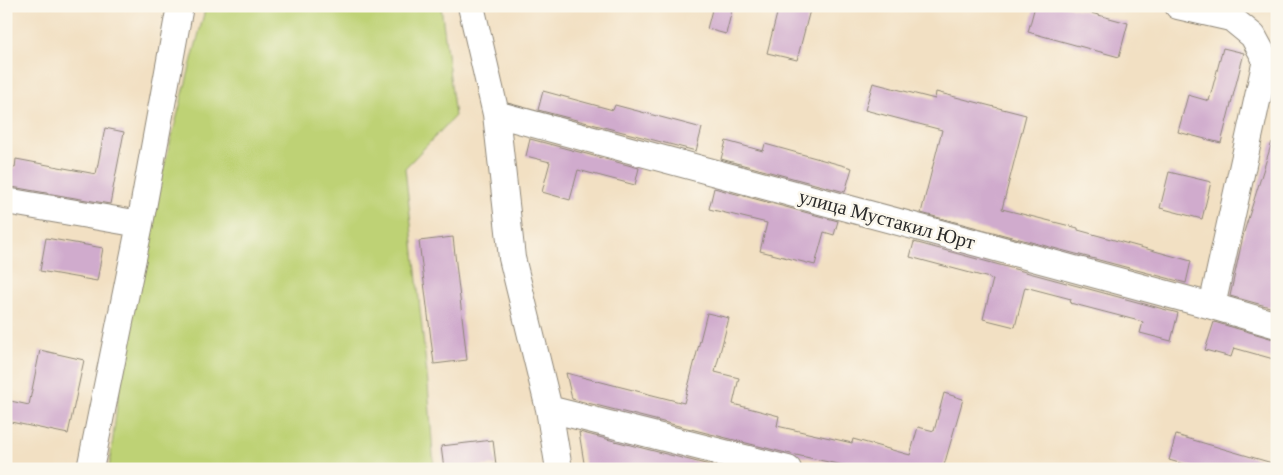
<svg xmlns="http://www.w3.org/2000/svg" width="1283" height="475" font-family="'IM FELL English',serif">
<style>
.green{fill:#bed275;stroke:#747e50}
.building{fill:#d0abcd}
.lines{fill:none;stroke-linecap:round;stroke-linejoin:round}
.minor-casing{stroke:#8e8677;stroke-width:28}
.minor{stroke:#fff;stroke-width:26}
.labels{text-anchor:middle;stroke-width:5;stroke-linejoin:round;paint-order:stroke}
.street-label{font-size:20px;fill:#2b2b2b;stroke:#fbf7ec}
</style>
<rect width="100%" height="100%" fill="#fbf7ec"/>
<filter id="ink" filterUnits="userSpaceOnUse"><feTurbulence type="fractalNoise" baseFrequency=".02" numOctaves="2"/><feDisplacementMap in="SourceGraphic" scale="10" xChannelSelector="R" yChannelSelector="G"/><feConvolveMatrix kernelMatrix="1 2 1 2 8 2 1 2 1" color-interpolation-filters="sRGB"/></filter>
<filter id="wash" filterUnits="userSpaceOnUse"><feTurbulence type="fractalNoise" baseFrequency=".0096" numOctaves="4" result="noise"/><feDisplacementMap in="SourceGraphic" scale="20" xChannelSelector="R" yChannelSelector="G"/><feGaussianBlur stdDeviation="1.12" result="paint"/><feColorMatrix in="noise" values="0 0 0 0 0 0 0 0 0 0 0 0 0 0 0 0 0 1.4 0 .05"/><feComposite in="paint" operator="in"/></filter>
<g filter="url(#wash)">
<rect width="100%" height="100%" fill="#f2e0c3"/>
<path class="green" d="M 206,6 L 441,6 L 455,116 L 405,168 L 428,384 L 434,469 L 109,469 L 132,288 Z"/>
<g id="blocks">
<path class="building" d="M 713,6 L 733,6 L 726,34 L 707,29 Z
M 779,6 L 811,6 L 797,60 L 767,53 Z
M 1035,6 L 1065,6 L 1128,23 L 1119,57 L 1028,32 Z
M 1223,48 L 1244,53 L 1221,143 L 1178,132 L 1188,95 L 1209,101 Z
M 873,83 L 935,99 L 936,92 L 1026,115 L 1002,209 L 1078,228 L 1078,230 L 1191,261 L 1186,283 L 921,213 L 942,130 L 865,110 Z
M 543,91 L 613,110 L 615,105 L 702,128 L 696,151 L 538,110 Z
M 105,128 L 124,132 L 110,204 L 6,186 L 6,166 L 15,168 L 16,159 L 96,174 Z
M 530,139 L 639,168 L 635,185 L 578,170 L 570,200 L 542,192 L 550,162 L 526,156 Z
M 726,141 L 763,151 L 765,144 L 852,168 L 845,192 L 721,159 Z
M 1272,142 L 1277,143 L 1277,309 L 1230,296 L 1244,232 Z
M 1169,172 L 1211,182 L 1202,219 L 1160,208 Z
M 714,188 L 838,221 L 834,235 L 824,232 L 815,265 L 760,251 L 767,223 L 709,209 Z
M 453,237 L 467,360 L 434,364 L 419,241 Z
M 46,238 L 103,248 L 97,281 L 40,271 Z
M 914,242 L 1178,313 L 1171,341 L 1140,333 L 1143,322 L 1070,303 L 1071,299 L 1025,287 L 1015,327 L 983,319 L 993,279 L 910,257 Z
M 707,313 L 729,318 L 715,372 L 739,378 L 733,404 L 779,416 L 777,426 L 852,443 L 853,439 L 910,455 L 918,427 L 934,431 L 944,393 L 963,399 L 943,469 L 861,469 L 782,452 L 572,399 L 566,373 L 684,403 Z
M 1214,322 L 1277,340 L 1277,360 L 1234,348 L 1231,357 L 1205,350 Z
M 40,350 L 84,360 L 68,434 L 6,421 L 6,400 L 29,405 Z
M 579,432 L 725,469 L 585,469 Z
M 1176,435 L 1272,463 L 1271,469 L 1200,469 L 1169,460 Z
M 493,440 L 496,465 L 444,469 L 441,446 Z"/>
</g>
</g>
<g filter="url(#ink)">
<use href="#blocks" fill-opacity="0" stroke="#8e8677" stroke-width="1"/>
<g class="lines">
<g class="minor-casing">
<path id="minor" d="M 471,6 L 496,114 L 512,258 L 549,409 L 559,469
M 1178,6 L 1231,18 L 1253,36 L 1266,60 L 1212,306
M 496,114 L 1212,306 L 1277,325
M 6,201 L 140,224
M 549,409 L 788,469
M 90,469 L 140,224 L 180,6"/>
</g>
<use href="#minor" class="minor"/>
</g>
</g>
<g class="labels">
<g class="street-label">
<text transform="translate(887 219) rotate(15)" y="7">улица Мустакил Юрт</text>
</g>
</g>
<rect width="1283" height="475" fill="none" stroke="#fbf7ec" stroke-width="25"/>
</svg>
